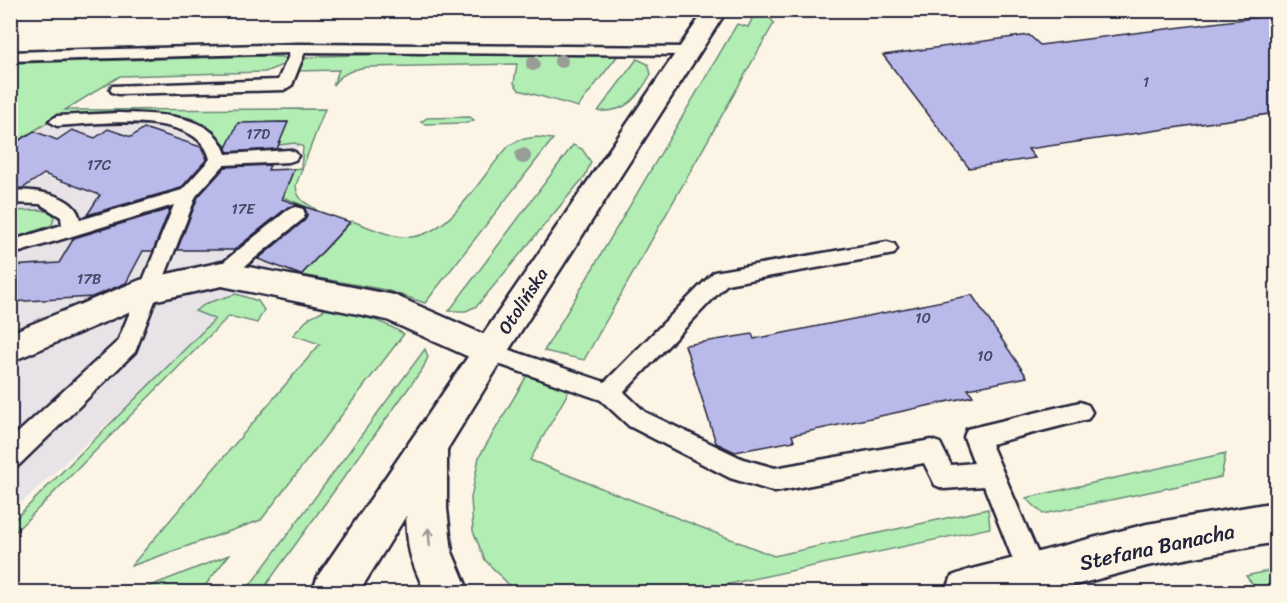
<svg xmlns="http://www.w3.org/2000/svg" width="1287" height="603" font-family="Sriracha,sans-serif">
<style>
.built{fill:#e8e3e6}
.green{fill:#b2eeb3;stroke:#6a8877;stroke-width:1.5}
.building{fill:#b9b9ea;stroke:#22223b;stroke-width:1.5}
.lines{fill:none;stroke-linecap:round;stroke-linejoin:round}
.service-casing{stroke:#22223b;stroke-width:5}
.minor-casing{stroke:#22223b;stroke-width:5}
.secondary-casing{stroke:#22223b;stroke-width:5}
.service{fill:#fcf5e5;fill-rule:evenodd}
.minor{fill:#fcf5e5;fill-rule:evenodd}
.secondary{fill:#fcf5e5;fill-rule:evenodd}
.tree{fill:#989d98}
.oneway{stroke:#9a9698}
.labels{text-anchor:middle;stroke-width:5;stroke-linejoin:round;paint-order:stroke}
.far-number-label{font-size:14px;fill:#484867}
.number-label{font-size:15px;fill:#484867}
.street-label{font-size:18px;fill:#22223b;stroke:#fcf5e5}
.near-street-label{font-size:21px;fill:#22223b;stroke:#fcf5e5}
</style>
<rect width="100%" height="100%" fill="#fcf5e5"/>
<filter id="ink" filterUnits="userSpaceOnUse"><feTurbulence type="fractalNoise" baseFrequency=".0167" numOctaves="2"/><feDisplacementMap in="SourceGraphic" scale="12" xChannelSelector="R" yChannelSelector="G"/><feConvolveMatrix kernelMatrix="1 2 1 2 8 2 1 2 1" color-interpolation-filters="sRGB"/></filter>
<g filter="url(#ink)">
<path class="built" d="M 318,109 L 265,208 L 327,223 L 22,502 L 10,500 L 10,112 Z"/>
<path class="green" d="M 756,11 L 765,11 L 774,23 L 584,360 L 544,351 L 737,24 L 748,27 Z
M 589,50 L 619,54 L 578,107 L 519,90 L 514,83 L 517,64 L 367,67 C 354,69 341,73 333,85 L 339,70 L 295,71 L 298,63 L 307,58 L 320,56 Z
M 263,56 L 282,57 L 286,60 L 285,64 L 265,72 L 120,76 L 65,110 L 325,109 L 296,185 C 297,203 309,203 319,212 L 283,197 L 294,169 L 301,168 L 303,147 L 295,143 L 278,145 L 288,122 L 239,123 L 227,146 C 216,143 211,131 202,124 C 194,117 184,117 174,115 L 57,116 L 11,146 L 11,66 L 16,63 Z
M 637,59 L 648,64 L 651,74 C 638,97 627,113 598,111 Z
M 470,117 L 474,120 L 467,123 L 424,124 L 421,122 L 427,118 Z
M 536,137 L 553,139 L 425,303 L 386,290 L 301,275 L 352,221 C 367,226 384,235 401,237 C 450,242 479,176 510,145 L 519,140 Z
M 573,145 L 582,149 L 591,162 L 585,176 L 477,306 L 466,311 L 449,311 Z
M 42,210 L 52,213 L 54,217 L 52,225 L 11,240 L 11,211 Z
M 236,294 L 258,301 L 264,310 L 257,323 L 229,316 L 11,536 L 11,523 L 215,319 L 195,311 L 207,303 Z
M 326,309 C 355,312 379,319 404,334 L 261,520 L 131,566 L 320,344 L 293,335 L 310,317 Z
M 425,349 L 428,357 L 423,368 L 261,592 L 245,592 Z
M 529,372 L 570,389 L 530,460 L 774,556 L 988,509 L 990,528 L 692,592 L 516,592 L 485,560 L 473,531 L 471,498 L 479,457 Z
M 1226,453 L 1221,477 L 1043,514 L 1026,498 Z
M 229,555 L 200,592 L 135,592 Z
M 1276,569 L 1276,592 L 1259,592 L 1246,576 Z"/>
<path class="building" d="M 1276,15 L 1276,113 L 1028,149 L 1035,158 L 969,168 L 883,55 L 1029,35 L 1040,45 Z
M 288,122 L 277,149 L 227,152 L 226,148 L 238,123 Z
M 144,128 L 201,147 L 207,159 L 181,188 L 87,215 L 100,195 L 44,174 L 23,188 L 10,189 L 10,146 L 34,131 L 57,140 L 72,130 L 95,138 L 108,129 L 131,137 Z
M 270,165 L 268,170 L 294,169 L 282,199 L 350,222 L 301,275 L 258,259 L 305,220 L 307,215 L 305,208 L 297,205 L 288,207 L 234,250 L 177,250 L 198,197 L 225,167 Z
M 170,209 L 153,251 L 143,251 L 126,283 L 92,297 L 10,302 L 10,266 L 59,263 L 74,238 Z
M 972,295 L 1027,377 L 968,389 L 973,396 L 792,435 L 794,441 L 735,452 L 716,443 L 685,345 L 752,334 L 754,339 Z"/>
<g class="lines">
<g class="service-casing">
<path id="service" d="M 299,44 L 689,47 L 696,51 L 689,55 L 305,52 L 292,85 L 284,90 L 118,94 L 112,92 L 110,89 L 112,86 L 278,80 L 290,53 L 10,61 L 10,52 Z
M 118,113 C 153,114 214,112 226,154 L 289,150 L 295,152 L 298,156 L 295,160 L 289,162 L 224,165 L 196,196 L 135,352 L 19,465 L 10,468 L 10,440 L 118,341 L 174,205 L 10,255 L 10,241 L 62,225 L 61,217 L 40,204 L 10,203 L 10,191 C 31,189 76,193 80,220 L 182,190 L 210,159 C 199,109 95,124 57,126 L 49,121 L 57,116 Z
M 296,207 L 303,209 L 305,214 L 303,219 L 229,279 L 222,282 L 215,279 L 212,274 L 215,269 L 289,209 Z
M 887,242 L 894,244 L 897,249 L 894,254 L 727,284 L 624,392 L 645,412 L 743,459 L 775,468 L 931,440 L 940,443 L 951,465 L 974,463 L 964,437 L 967,429 L 1080,402 L 1088,405 L 1092,412 L 1088,419 L 991,444 L 1047,575 L 1043,585 L 1033,589 L 1023,585 L 984,486 L 944,489 L 935,485 L 924,463 L 775,492 L 730,478 L 629,426 L 601,400 L 481,358 L 478,352 L 481,346 L 489,343 L 605,382 L 714,272 Z"/>
</g>
<g class="minor-casing">
<path id="minor" d="M 222,262 L 394,295 L 501,342 L 506,352 L 501,362 L 489,366 L 387,320 L 222,286 L 157,300 L 10,362 L 10,333 L 140,280 Z
M 428,430 L 442,436 L 447,448 L 447,509 L 452,552 L 469,592 L 425,592 C 420,580 413,566 410,553 C 404,527 404,459 414,436 Z
M 1276,502 L 1276,542 L 1147,566 L 1049,592 L 946,592 L 952,576 L 968,570 L 1147,524 Z"/>
</g>
<g class="secondary-casing">
<path id="secondary" d="M 705,10 L 727,10 L 501,362 L 359,592 L 312,592 L 318,576 Z"/>
</g>
<use href="#service" class="service"/>
<use href="#minor" class="minor"/>
<use href="#secondary" class="secondary"/>
</g>
<g class="tree">
<circle cx="561" cy="61" r="7"/>
<circle cx="533" cy="64" r="7"/>
<circle cx="523" cy="156" r="8"/>
</g>
<defs><path id="oneway-shaft" d="M-6 0H5M1.5-3L5.5 0L1.5 3" fill="none" stroke-width="1.6" stroke-linecap="round" stroke-linejoin="round" transform="scale(1.5)"/></defs>
<use class="oneway" href="#oneway-shaft" transform="translate(429 537) rotate(-95)"/>
</g>
<g class="labels">
<g class="far-number-label">
<text x="1146" y="87">1</text>
</g>
<g class="number-label">
<text x="258" y="139">17D</text>
<text x="99" y="170">17C</text>
<text x="243" y="214">17E</text>
<text x="89" y="284">17B</text>
<text x="923" y="323">10</text>
<text x="985" y="361">10</text>
</g>
<g class="street-label">
<text transform="translate(523 301) rotate(-57)" y="6">Otolińska</text>
</g>
<g class="near-street-label">
<text transform="translate(1157 547) rotate(-12)" y="7">Stefana Banacha</text>
</g>
</g>
<rect width="1287" height="603" fill="none" stroke="#fcf5e5" stroke-width="36"/>
<rect x="18" y="18" width="1251" height="567" fill="none" stroke="#22223b" stroke-width="2" filter="url(#ink)"/>
</svg>
